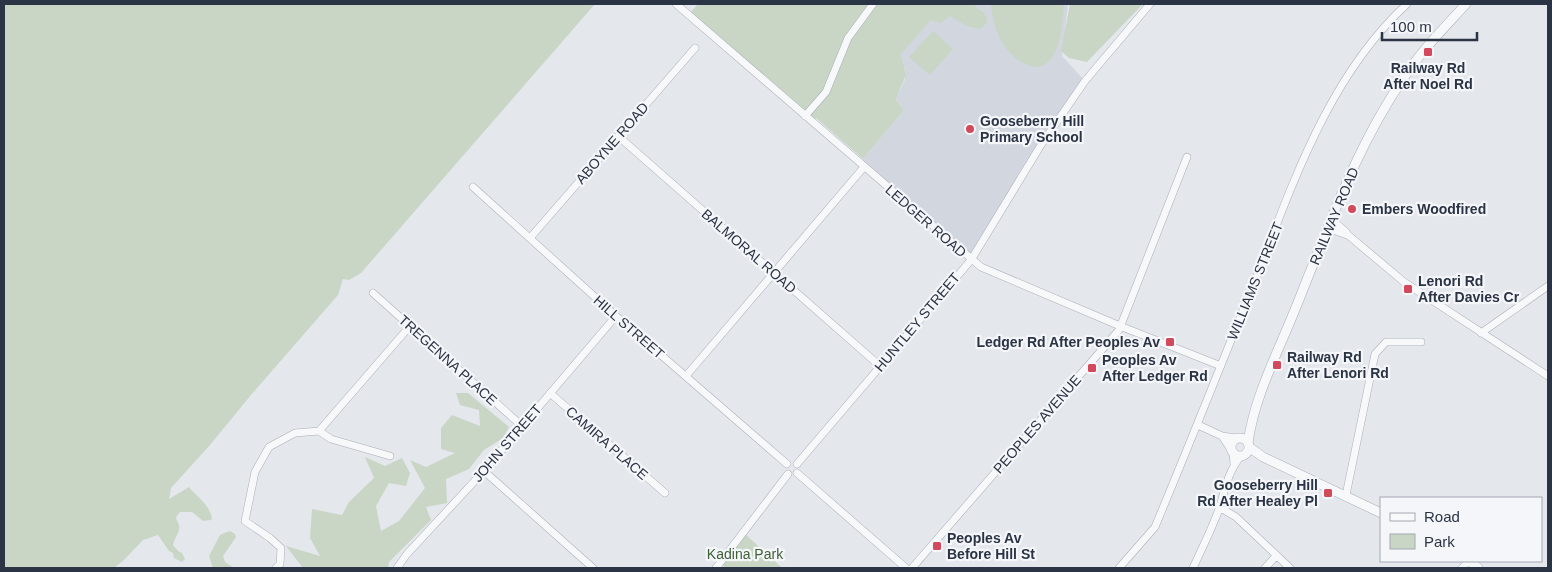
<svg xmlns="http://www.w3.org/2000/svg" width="1552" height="572" font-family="Arial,sans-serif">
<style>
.built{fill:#d2d6de}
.green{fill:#c9d6c5}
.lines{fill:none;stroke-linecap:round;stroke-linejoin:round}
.minor-casing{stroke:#a9aeb7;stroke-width:8}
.tertiary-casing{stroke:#a9aeb7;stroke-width:10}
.minor{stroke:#f7f8fa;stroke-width:7}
.tertiary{stroke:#f7f8fa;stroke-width:9}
.poi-dot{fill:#d1495b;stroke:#f4f6f9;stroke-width:2}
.labels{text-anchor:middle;stroke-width:4.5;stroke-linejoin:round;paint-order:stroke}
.poi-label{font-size:14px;font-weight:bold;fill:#2b3445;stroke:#f4f6f9;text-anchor:start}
.street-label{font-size:14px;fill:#2b3445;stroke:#f4f6f9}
.park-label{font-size:14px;fill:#3f6138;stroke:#f4f6f9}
</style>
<rect width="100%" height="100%" fill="#e4e7ec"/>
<path class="built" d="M 945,4 L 1068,4 L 1062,56 L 1085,81 L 971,260 L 861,164 L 863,159 L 904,110 L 896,100 L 898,93 L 905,80 L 905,69 L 899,55 Z"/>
<path class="green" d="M 4,4 L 595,4 L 361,273 L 349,280 L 343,279 L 338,295 L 251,395 L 210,445 L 171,488 L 169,499 L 189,487 C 197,497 209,504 212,518 L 211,520 L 203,521 L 192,512 L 180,512 L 176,517 C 176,520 178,522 179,525 C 181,531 174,539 173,545 L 178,551 L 182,553 L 185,559 L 182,562 L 174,558 L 173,553 L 169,551 L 158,535 L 143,540 L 124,560 L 114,568 L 4,568 Z
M 698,4 L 974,4 C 979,13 987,9 987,23 L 980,29 L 967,26 L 950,16 L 941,23 L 931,20 L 900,55 C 911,82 902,77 896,100 L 904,110 L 863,159 L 816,118 L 813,122 L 688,15 Z
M 991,4 L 1064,4 C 1063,20 1061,51 1048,62 C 1041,68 1033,68 1026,64 C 1002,53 993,28 991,4 Z
M 1070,4 L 1143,4 L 1087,62 L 1069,58 L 1061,51 Z
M 933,31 L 953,49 L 930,75 L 909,57 Z
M 456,393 L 468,393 L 509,427 L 503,438 L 484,450 L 469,469 L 446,479 L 447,503 L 426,507 L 431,520 L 389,562 L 388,568 L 303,568 L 286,546 L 320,556 L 310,538 L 312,509 L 342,515 L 349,502 L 374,478 L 365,457 L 385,466 L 402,458 L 410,473 L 406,486 L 389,483 L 376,506 L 381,531 L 399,521 L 425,488 L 410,460 L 426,467 L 455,453 L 441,449 L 441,428 L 452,415 L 480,426 L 479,410 L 460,405 Z
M 230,531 L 235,534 L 236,537 L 223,556 L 225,562 L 234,568 L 213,568 L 209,556 L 220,535 Z
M 743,532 L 782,568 L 726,568 L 720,563 Z"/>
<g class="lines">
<g class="minor-casing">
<path id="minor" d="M 676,4 L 981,267 L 1120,326 L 1221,366
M 805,116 L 826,92 L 848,38 L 873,4
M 618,136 L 880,366
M 473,187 L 616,316 L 787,464
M 1331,219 L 1346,232 L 1348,235 L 1404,282 L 1548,376
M 1327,228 L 1347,235
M 530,238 L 695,48
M 373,293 L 522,426
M 1481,333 L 1548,286
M 686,376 L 864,167
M 550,393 L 665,493
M 1198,425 L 1222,436 L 1236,438
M 319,431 L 331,439 L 390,456
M 1222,436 L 1230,448
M 1233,453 L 1234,464
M 797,464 L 971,260 L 1041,145 L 1085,81 L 1150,4
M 484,471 L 593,568
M 797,473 L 906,568
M 1346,495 L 1375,354 L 1386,342 L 1421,342
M 1219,507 L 1236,517 L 1290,568
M 276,568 L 280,564 L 281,548 L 270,538 L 245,521 L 255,472 L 269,447 L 295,433 L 319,431 L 410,326
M 397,568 L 407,554 L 484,471 L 616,316
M 716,568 L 788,474
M 912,568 L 1119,330 L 1187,157
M 1119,568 L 1155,527 C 1188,448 1220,368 1252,288 C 1291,189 1327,77 1407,4
M 1193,568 C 1202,548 1213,527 1220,506 C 1225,488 1229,470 1241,456
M 1265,568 L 1276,556
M 1462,568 L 1469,561"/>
</g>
<g class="tertiary-casing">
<path id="tertiary" d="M1231 447a9 9 0 1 1 18 0a9 9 0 1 1-18 0Z
M 1248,443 C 1254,398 1277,354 1294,312 C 1327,231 1355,148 1405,76 C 1422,50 1445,27 1466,4
M 1249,447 L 1263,457 L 1381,513
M 1470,561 L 1478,568"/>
</g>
<use href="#minor" class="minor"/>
<use href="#tertiary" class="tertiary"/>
</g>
<g class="poi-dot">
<rect x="1423" y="47" width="10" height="10" rx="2.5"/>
<circle cx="970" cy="129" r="5"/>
<circle cx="1352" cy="209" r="5"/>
<rect x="1403" y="284" width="10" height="10" rx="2.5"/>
<rect x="1165" y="337" width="10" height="10" rx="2.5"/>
<rect x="1272" y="360" width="10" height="10" rx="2.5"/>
<rect x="1087" y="363" width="10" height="10" rx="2.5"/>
<rect x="1323" y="488" width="10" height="10" rx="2.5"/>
<rect x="932" y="541" width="10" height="10" rx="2.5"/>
</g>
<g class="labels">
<g class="poi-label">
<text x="1428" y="73" text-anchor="middle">Railway Rd<tspan x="1428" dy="16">After Noel Rd</tspan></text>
<text x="980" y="126">Gooseberry Hill<tspan x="980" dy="16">Primary School</tspan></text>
<text x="1362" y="214">Embers Woodfired</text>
<text x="1418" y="286">Lenori Rd<tspan x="1418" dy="16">After Davies Cr</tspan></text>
<text x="1160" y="347" text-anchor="end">Ledger Rd After Peoples Av</text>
<text x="1287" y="362">Railway Rd<tspan x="1287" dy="16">After Lenori Rd</tspan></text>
<text x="1102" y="365">Peoples Av<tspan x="1102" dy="16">After Ledger Rd</tspan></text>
<text x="1318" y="490" text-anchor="end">Gooseberry Hill<tspan x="1318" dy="16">Rd After Healey Pl</tspan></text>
<text x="947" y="543">Peoples Av<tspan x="947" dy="16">Before Hill St</tspan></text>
</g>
<g class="street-label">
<text transform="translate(612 143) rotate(-49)" y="5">ABOYNE ROAD</text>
<text transform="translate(1334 216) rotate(-67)" y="5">RAILWAY ROAD</text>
<text transform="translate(926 221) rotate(41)" y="5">LEDGER ROAD</text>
<text transform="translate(749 251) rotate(41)" y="5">BALMORAL ROAD</text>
<text transform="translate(1255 281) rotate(-68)" y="5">WILLIAMS STREET</text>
<text transform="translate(917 322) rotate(-50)" y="5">HUNTLEY STREET</text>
<text transform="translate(629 327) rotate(41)" y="5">HILL STREET</text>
<text transform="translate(448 360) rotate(42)" y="5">TREGENNA PLACE</text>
<text transform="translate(1037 424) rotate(-49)" y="5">PEOPLES AVENUE</text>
<text transform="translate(507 443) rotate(-49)" y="5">JOHN STREET</text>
<text transform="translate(607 443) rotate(41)" y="5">CAMIRA PLACE</text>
</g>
<g class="park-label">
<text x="745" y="559">Kadina Park</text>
</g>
</g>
<rect width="1552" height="572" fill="none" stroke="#2b3445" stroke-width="10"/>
<rect x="1380" y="497" width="162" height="65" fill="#f4f6f9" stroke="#a4a8b1"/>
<rect x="1390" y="513" width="25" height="8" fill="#f7f8fa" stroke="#a4a8b1"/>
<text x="1424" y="522" font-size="15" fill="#2b3445">Road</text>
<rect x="1390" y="534" width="25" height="15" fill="#c9d6c5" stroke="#a4a8b1"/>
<text x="1424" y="547" font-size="15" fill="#2b3445">Park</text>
<path d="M1382 32v8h95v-8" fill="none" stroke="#2b3445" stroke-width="2.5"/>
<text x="1390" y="32" font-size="15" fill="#2b3445" stroke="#f4f6f9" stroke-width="4" paint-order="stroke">100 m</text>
</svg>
